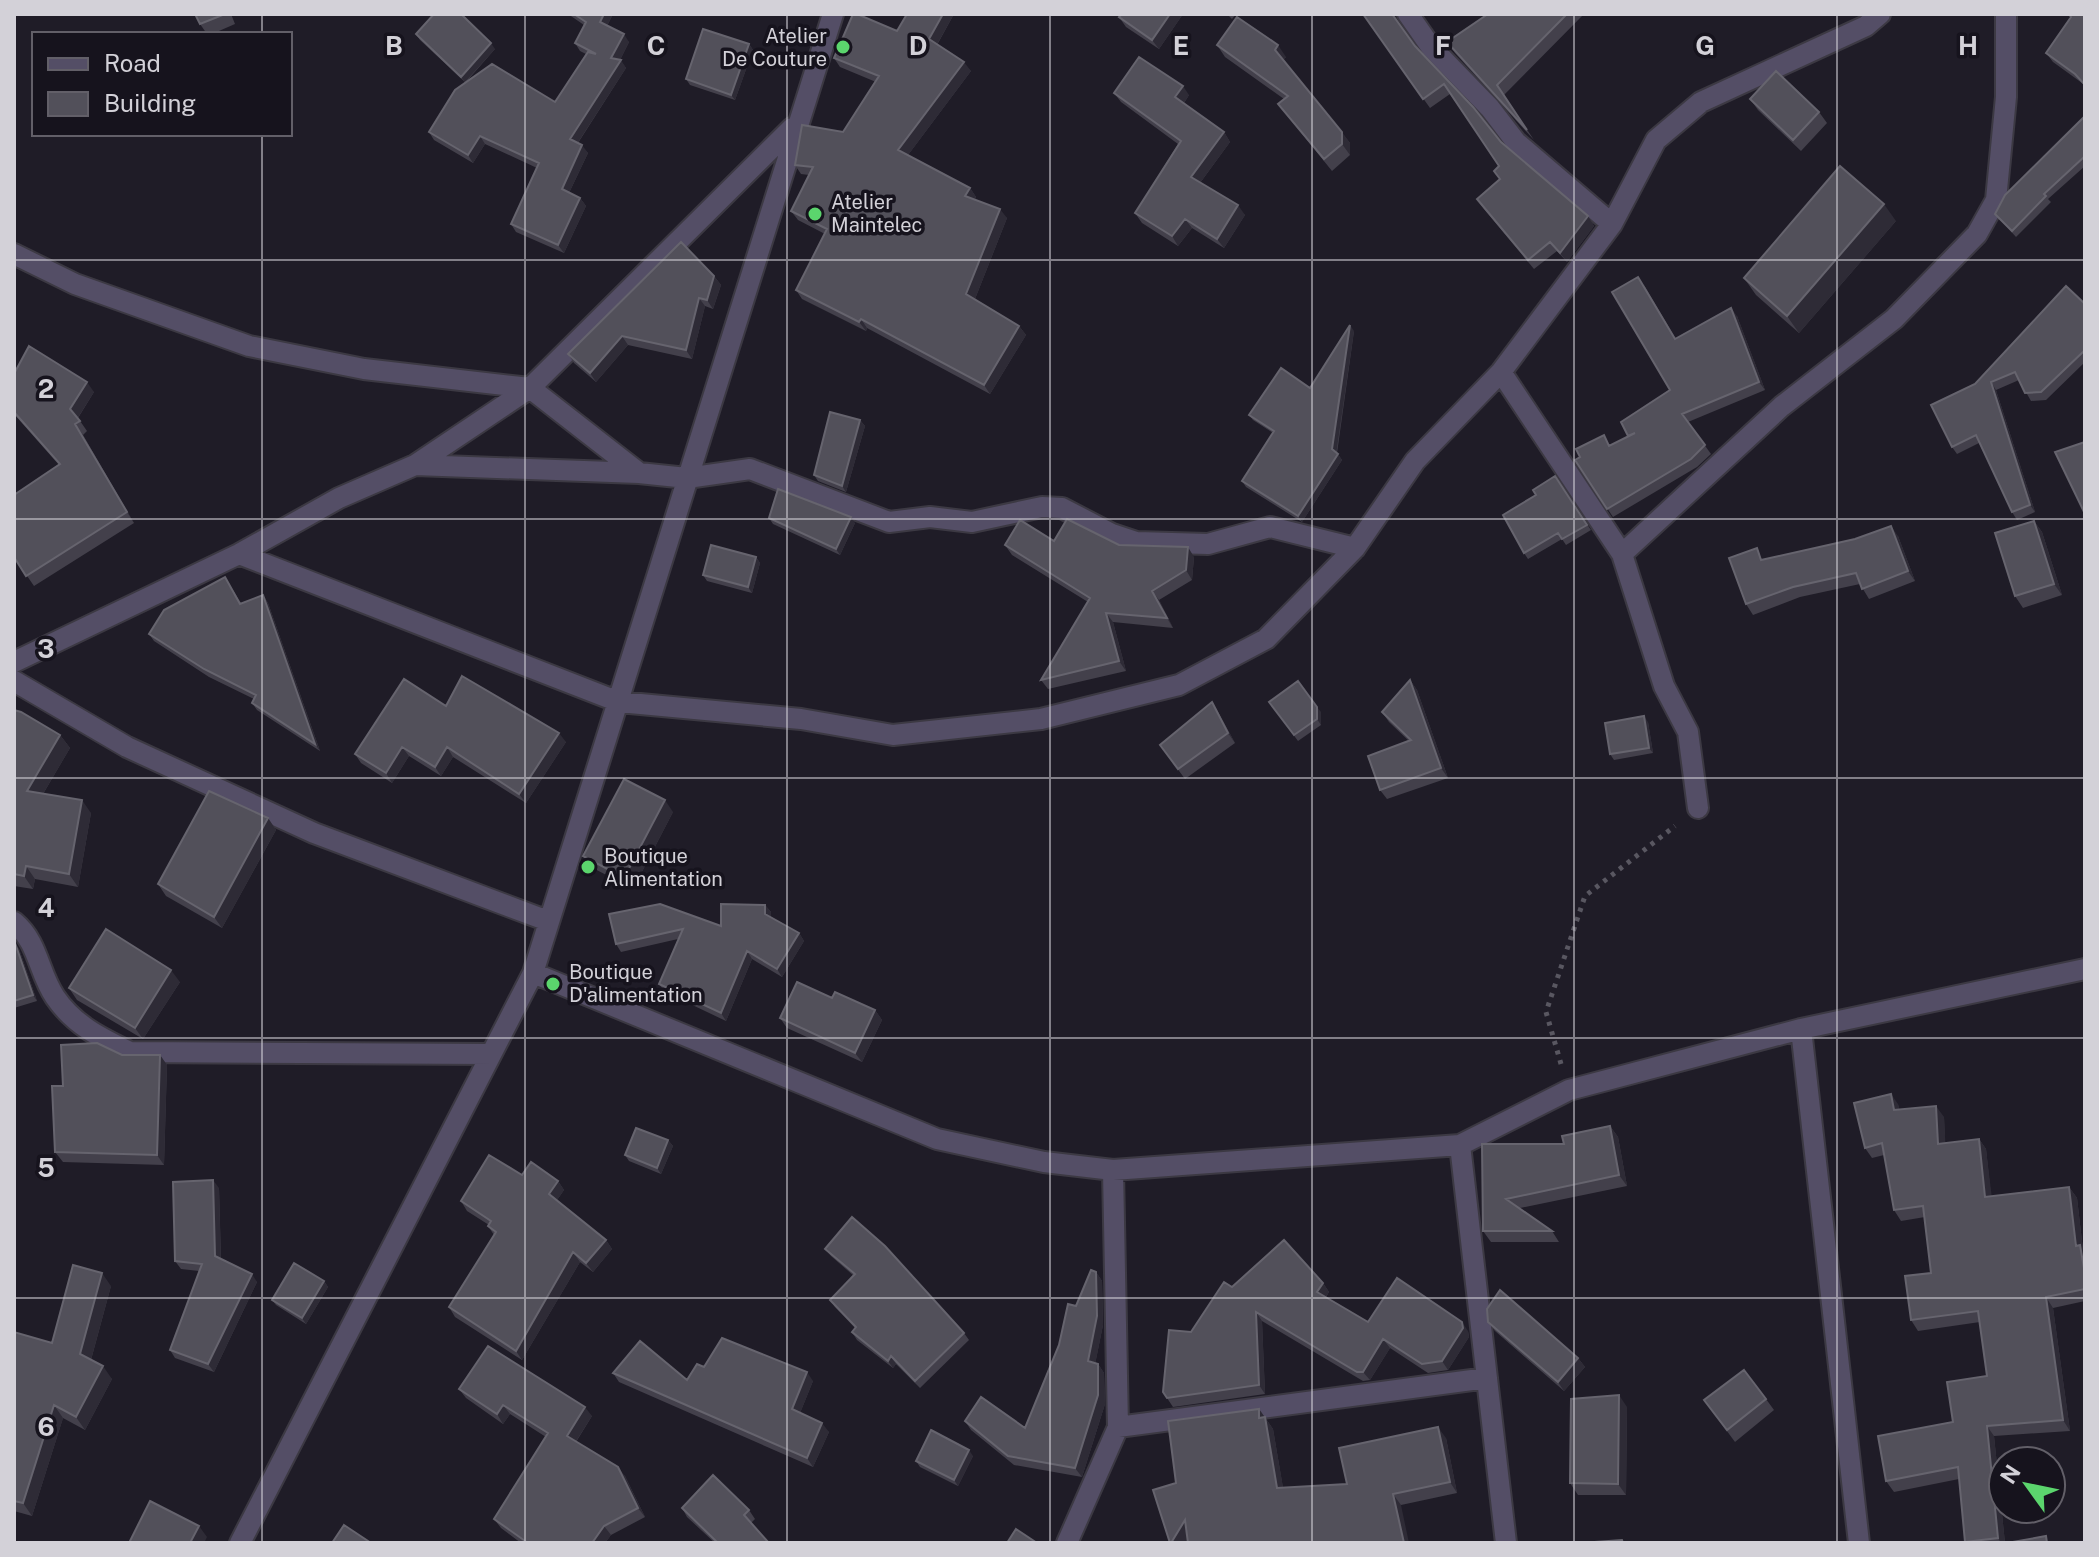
<svg xmlns="http://www.w3.org/2000/svg" width="2099" height="1557" font-family="'Public Sans',sans-serif">
<style>
.lines{fill:none;stroke-linecap:round;stroke-linejoin:round}
.minor-casing{stroke:#3c3943;stroke-width:24}
.path{stroke:#595761;stroke-width:5;stroke-dasharray:4 6;stroke-linecap:butt}
.minor{stroke:#544e66;stroke-width:20}
.wall{fill:#43404b}
.shaded-wall{fill:#2e2b36}
.building{fill:#52505a;stroke:#66646e;stroke-width:2}
.grid{fill:none;stroke:#d3d1d8;stroke-width:2;stroke-opacity:0.55}
.poi-dot{fill:#5bd56d;stroke:#16131d;stroke-width:3}
.labels{text-anchor:middle;stroke-width:7;stroke-linejoin:round;paint-order:stroke}
.poi-label{font-size:20px;fill:#d3d1d8;stroke:#16131d;text-anchor:start}
.grid-label{font-size:26px;text-anchor:middle;font-weight:bold;fill:#d3d1d8;stroke:#16131d;stroke-width:7;stroke-linejoin:round;paint-order:stroke}
</style>
<rect width="100%" height="100%" fill="#1f1c27"/>
<g class="lines">
<g class="minor-casing">
<path id="minor" d="M 1408,14 L 1431,47 L 1490,108 L 1516,142 L 1612,224 L 1656,140 L 1701,102 L 1866,26 L 1880,14
M 14,254 L 75,284 L 249,346 L 364,369 L 530,388 L 639,473
M 1501,372 L 1622,554 L 1664,686 L 1688,732 L 1698,808
M 415,465 L 530,388 L 792,128
M 239,554 L 619,702 L 801,719 L 893,735 L 1041,719 L 1179,685 L 1266,639 L 1355,548 L 1415,461 L 1501,372 L 1612,224
M 1622,554 L 1782,406 L 1894,319 L 1977,234 L 1996,200 L 2006,97 L 2006,14
M 14,662 L 239,554 L 339,498 L 415,465 L 639,473 L 687,478 L 750,469 L 889,522 L 930,517 L 972,522 L 1042,507 L 1062,508 L 1112,534 L 1136,542 L 1208,544 L 1270,527 L 1355,548
M 14,681 L 127,747 L 314,833 L 548,921
M 14,922 C 39,943 38,972 55,997 C 74,1025 101,1038 130,1052 L 490,1054
M 533,973 L 937,1139 L 1044,1162 L 1113,1170 L 1460,1145 L 1569,1090 L 1801,1029 L 2085,969
M 1801,1029 L 1859,1543
M 1460,1145 L 1506,1543
M 1113,1170 L 1118,1427 L 1487,1378
M 240,1543 L 533,973 L 833,14
M 1067,1543 L 1118,1427"/>
</g>
<path class="path" d="M 1561,1064 L 1546,1012 L 1585,896 L 1675,826"/>
<use href="#minor" class="minor"/>
</g>
<path class="wall" d="M 195,14 L 231,14 L 235,24 L 212,34 L 207,34 L 200,24 Z
M 568,14 L 613,14 L 607,26 L 629,42 L 620,60 L 626,68 L 578,143 L 588,153 L 569,193 L 580,198 L 586,206 L 564,253 L 516,232 L 511,224 L 537,168 L 485,144 L 473,163 L 434,140 L 429,132 L 465,82 L 420,40 L 416,34 L 495,49 L 466,82 L 555,102 L 586,54 L 580,51 L 575,43 L 584,25 Z
M 907,14 L 954,14 L 937,45 L 971,71 L 908,155 L 970,188 L 976,197 L 975,199 L 1007,218 L 975,299 L 1019,326 L 1026,335 L 990,394 L 867,328 L 866,331 L 802,299 L 796,290 L 825,234 L 798,220 L 791,211 L 809,175 L 801,174 L 795,165 L 843,132 L 876,82 L 840,67 L 834,58 L 897,31 Z
M 1183,14 L 1159,49 L 1126,27 L 1119,17 Z
M 1227,14 L 1236,14 L 1232,19 Z
M 1363,14 L 1397,21 L 1415,46 L 1501,142 L 1588,216 L 1594,226 L 1567,262 L 1557,251 L 1534,269 L 1484,209 L 1477,199 L 1500,180 L 1494,171 L 1499,166 L 1450,94 L 1430,108 Z
M 1488,14 L 1584,14 L 1504,95 L 1534,140 L 1455,53 L 1447,42 Z
M 2068,14 L 2085,14 L 2085,87 L 2082,83 L 2053,62 L 2046,53 L 2071,18 Z
M 749,44 L 753,50 L 735,100 L 690,85 L 686,79 Z
M 1217,45 L 1286,57 L 1283,60 L 1350,143 L 1350,155 L 1332,171 L 1278,104 L 1284,99 L 1225,57 Z
M 1114,93 L 1189,95 L 1184,103 L 1224,132 L 1230,142 L 1200,183 L 1245,215 L 1224,248 L 1192,228 L 1178,246 L 1142,223 L 1135,213 L 1178,144 L 1121,102 Z
M 1750,99 L 1819,112 L 1827,123 L 1801,151 L 1758,110 Z
M 2085,116 L 2085,166 L 2048,199 L 2051,202 L 2016,237 L 1995,214 Z
M 1896,221 L 1799,333 L 1756,295 L 1744,278 Z
M 714,276 L 721,285 L 713,309 L 705,306 L 692,359 L 628,345 L 596,382 L 574,363 L 568,354 Z
M 1644,285 L 1676,339 L 1737,316 L 1765,390 L 1688,422 L 1711,454 L 1697,467 L 1613,517 L 1575,460 L 1611,445 L 1629,436 L 1670,390 Z
M 2085,304 L 2085,362 L 2046,400 L 2031,401 L 2019,380 L 1996,390 L 2035,512 L 2017,520 L 2012,512 L 1979,443 L 1957,454 L 1952,447 L 1975,384 Z
M 1354,331 L 1337,453 L 1342,460 L 1302,522 L 1246,487 L 1242,481 L 1273,433 L 1253,420 L 1249,415 L 1310,388 Z
M 14,370 L 15,372 L 94,392 L 78,418 L 87,431 L 83,435 L 134,523 L 34,586 L 14,557 L 59,465 L 14,414 Z
M 860,420 L 865,426 L 846,492 L 818,481 L 814,475 Z
M 1555,476 L 1591,530 L 1566,545 L 1562,539 L 1528,559 L 1524,553 L 1536,495 Z
M 769,518 L 855,523 L 840,555 L 773,524 Z
M 2034,521 L 2042,532 L 2062,595 L 2023,608 L 2015,596 Z
M 1898,536 L 1915,581 L 1869,599 L 1860,584 L 1800,597 L 1753,615 L 1746,604 L 1765,559 Z
M 1054,541 L 1119,545 L 1194,557 L 1192,580 L 1159,600 L 1173,628 L 1113,622 L 1126,671 L 1048,689 L 1041,680 L 1088,602 L 1012,555 L 1005,545 Z
M 756,557 L 760,563 L 752,593 L 707,581 L 703,575 Z
M 225,577 L 241,603 L 263,595 L 268,603 L 320,751 L 257,710 L 252,703 L 254,699 L 209,677 L 154,641 L 149,634 Z
M 1410,680 L 1417,690 L 1448,778 L 1387,799 L 1380,790 L 1409,741 L 1389,722 L 1382,712 Z
M 1212,702 L 1218,712 L 1235,743 L 1185,779 L 1160,745 Z
M 1269,702 L 1321,712 L 1321,725 L 1298,741 Z
M 446,706 L 566,742 L 526,803 L 453,757 L 441,776 L 409,756 L 392,783 L 361,763 L 355,754 Z
M 14,710 L 60,735 L 70,748 L 43,794 L 91,813 L 78,887 L 35,879 L 33,889 L 14,886 Z
M 1648,722 L 1653,753 L 1614,760 L 1610,754 Z
M 673,812 L 633,889 L 591,867 L 583,856 Z
M 268,818 L 276,830 L 222,928 L 166,896 L 158,884 Z
M 765,905 L 771,912 L 771,917 L 799,933 L 804,941 L 782,977 L 752,959 L 726,1021 L 665,992 L 659,984 L 678,939 L 621,952 L 616,944 L 609,914 L 721,926 Z
M 14,943 L 19,949 L 37,1001 L 14,1008 Z
M 180,982 L 143,1039 L 77,1000 L 69,988 Z
M 832,998 L 875,1010 L 882,1020 L 862,1062 L 787,1028 L 780,1018 Z
M 122,1055 L 160,1055 L 167,1065 L 164,1165 L 63,1162 L 55,1152 L 63,1086 Z
M 1898,1104 L 1899,1109 L 1944,1117 L 1945,1143 L 1979,1139 L 1986,1149 L 1991,1196 L 2069,1187 L 2077,1198 L 2083,1250 L 2085,1253 L 2085,1301 L 2053,1308 L 2070,1431 L 1994,1436 L 2005,1543 L 1965,1543 L 1959,1479 L 1894,1492 L 1886,1481 L 1953,1422 L 1987,1376 L 1980,1322 L 1918,1331 L 1911,1320 L 1931,1273 L 1925,1217 L 1901,1221 L 1894,1210 L 1884,1155 L 1872,1158 L 1865,1148 Z
M 1610,1126 L 1618,1137 L 1627,1186 L 1520,1208 L 1552,1231 L 1559,1242 L 1491,1242 L 1483,1231 L 1482,1144 L 1564,1144 Z
M 668,1140 L 673,1146 L 661,1174 L 629,1161 L 625,1155 Z
M 522,1175 L 558,1181 L 564,1190 L 557,1200 L 606,1240 L 612,1249 L 593,1272 L 580,1262 L 522,1360 L 455,1317 L 449,1307 L 494,1235 L 488,1226 L 489,1225 L 467,1211 L 461,1201 Z
M 219,1188 L 221,1259 L 257,1282 L 214,1372 L 175,1358 L 170,1350 L 199,1271 L 181,1269 L 175,1261 Z
M 825,1249 L 964,1333 L 969,1340 L 920,1388 L 896,1364 L 893,1368 L 857,1340 L 852,1332 L 855,1328 L 835,1307 L 830,1300 L 854,1276 L 831,1256 Z
M 1096,1272 L 1102,1281 L 1103,1325 L 1095,1364 L 1098,1364 L 1104,1373 L 1105,1404 L 1082,1477 L 1014,1465 L 971,1430 L 965,1421 L 1025,1428 Z
M 324,1281 L 328,1287 L 306,1324 L 276,1305 L 272,1300 Z
M 1323,1283 L 1329,1292 L 1326,1297 L 1368,1322 L 1468,1331 L 1469,1337 L 1448,1370 L 1428,1373 L 1390,1348 L 1370,1380 L 1363,1381 L 1262,1321 L 1265,1394 L 1173,1407 L 1163,1392 L 1191,1332 L 1232,1287 Z
M 111,1286 L 91,1360 L 112,1379 L 85,1430 L 63,1418 L 32,1516 L 14,1511 L 14,1332 L 52,1343 Z
M 1488,1322 L 1578,1358 L 1585,1367 L 1564,1391 L 1495,1331 Z
M 704,1367 L 813,1381 L 800,1413 L 829,1432 L 813,1467 L 619,1382 L 613,1373 L 687,1380 Z
M 459,1389 L 592,1416 L 576,1442 L 625,1476 L 645,1517 L 611,1535 L 605,1543 L 521,1543 L 501,1528 L 494,1519 L 546,1437 L 510,1414 L 503,1424 L 466,1398 Z
M 1766,1399 L 1774,1410 L 1735,1442 L 1704,1400 Z
M 1627,1407 L 1626,1495 L 1578,1495 L 1570,1483 Z
M 1259,1409 L 1273,1429 L 1283,1488 L 1347,1484 L 1446,1438 L 1457,1493 L 1401,1505 L 1187,1540 L 1186,1543 L 1170,1543 L 1176,1483 Z
M 973,1456 L 958,1486 L 920,1467 L 916,1461 Z
M 682,1508 L 749,1510 L 755,1519 L 751,1523 L 769,1543 L 715,1543 L 687,1517 Z"/>
<path class="shaded-wall" d="M 604,14 L 613,14 L 605,30 L 600,22 Z
M 943,14 L 954,14 L 935,48 L 929,39 Z
M 1170,14 L 1183,14 L 1159,49 L 1152,40 Z
M 624,34 L 629,42 L 617,66 L 611,58 Z
M 491,43 L 495,49 L 465,82 L 461,77 Z
M 749,44 L 753,50 L 735,100 L 731,95 Z
M 1278,45 L 1286,57 L 1283,61 L 1275,50 Z
M 621,60 L 626,68 L 575,147 L 570,139 Z
M 964,62 L 971,71 L 905,159 L 898,150 Z
M 1183,86 L 1189,95 L 1182,106 L 1175,97 Z
M 1224,132 L 1230,142 L 1197,187 L 1191,177 Z
M 1342,132 L 1350,143 L 1350,155 L 1342,144 Z
M 480,136 L 485,144 L 473,163 L 468,155 Z
M 582,145 L 588,153 L 567,197 L 562,189 Z
M 970,188 L 976,197 L 972,205 L 965,196 Z
M 580,198 L 586,206 L 564,253 L 558,245 Z
M 1884,204 L 1896,221 L 1799,333 L 1787,316 Z
M 1238,205 L 1245,215 L 1224,248 L 1217,239 Z
M 1000,209 L 1007,218 L 973,304 L 966,294 Z
M 1588,216 L 1594,226 L 1567,262 L 1560,253 Z
M 1185,219 L 1192,228 L 1178,246 L 1172,236 Z
M 714,276 L 721,285 L 713,309 L 707,300 Z
M 699,298 L 705,306 L 692,359 L 686,350 Z
M 1731,308 L 1737,316 L 1765,390 L 1759,382 Z
M 861,319 L 867,328 L 866,331 L 859,322 Z
M 1350,325 L 1354,331 L 1336,455 L 1332,449 Z
M 1019,326 L 1026,335 L 990,394 L 984,385 Z
M 622,336 L 628,345 L 596,382 L 590,373 Z
M 87,382 L 94,392 L 77,419 L 70,409 Z
M 1991,382 L 1996,390 L 2035,512 L 2030,505 Z
M 860,420 L 865,426 L 846,492 L 842,486 Z
M 75,424 L 83,435 L 134,523 L 127,512 Z
M 1338,454 L 1342,460 L 1302,522 L 1298,516 Z
M 851,517 L 855,523 L 840,555 L 836,549 Z
M 2034,521 L 2042,532 L 2062,595 L 2054,584 Z
M 1891,526 L 1898,536 L 1915,581 L 1908,571 Z
M 1188,547 L 1194,557 L 1192,580 L 1186,570 Z
M 756,557 L 760,563 L 752,593 L 748,587 Z
M 1152,591 L 1159,600 L 1173,628 L 1167,618 Z
M 263,595 L 268,603 L 320,751 L 315,744 Z
M 1106,613 L 1113,622 L 1126,671 L 1119,661 Z
M 1410,680 L 1417,690 L 1448,778 L 1441,768 Z
M 1212,702 L 1218,712 L 1235,743 L 1228,733 Z
M 1317,707 L 1321,712 L 1321,725 L 1317,719 Z
M 1644,716 L 1648,722 L 1653,753 L 1649,748 Z
M 559,733 L 566,742 L 526,803 L 519,794 Z
M 60,735 L 70,748 L 37,804 L 27,791 Z
M 402,747 L 409,756 L 392,783 L 386,773 Z
M 447,747 L 453,757 L 441,776 L 435,767 Z
M 82,800 L 91,813 L 78,887 L 69,874 Z
M 665,800 L 673,812 L 633,889 L 624,878 Z
M 268,818 L 276,830 L 222,928 L 214,917 Z
M 26,866 L 35,879 L 33,889 L 24,876 Z
M 765,905 L 771,912 L 771,922 L 765,914 Z
M 799,933 L 804,941 L 782,977 L 777,969 Z
M 15,943 L 19,949 L 37,1001 L 33,995 Z
M 747,951 L 752,959 L 726,1021 L 721,1013 Z
M 171,970 L 180,982 L 143,1039 L 135,1028 Z
M 875,1010 L 882,1020 L 862,1062 L 855,1053 Z
M 160,1055 L 167,1065 L 164,1165 L 157,1155 Z
M 1891,1094 L 1898,1104 L 1902,1120 L 1894,1110 Z
M 1936,1106 L 1944,1117 L 1946,1155 L 1938,1144 Z
M 1610,1126 L 1618,1137 L 1627,1186 L 1619,1175 Z
M 1979,1139 L 1986,1149 L 1993,1207 L 1985,1197 Z
M 668,1140 L 673,1146 L 661,1174 L 657,1168 Z
M 213,1180 L 219,1188 L 221,1264 L 215,1256 Z
M 558,1181 L 564,1190 L 555,1203 L 549,1194 Z
M 2069,1187 L 2077,1198 L 2083,1250 L 2085,1253 L 2085,1274 L 2076,1246 Z
M 606,1240 L 612,1249 L 593,1272 L 586,1263 Z
M 573,1252 L 580,1262 L 522,1360 L 516,1351 Z
M 1096,1272 L 1102,1281 L 1103,1325 L 1094,1370 L 1088,1361 Z
M 102,1273 L 111,1286 L 89,1367 L 80,1354 Z
M 252,1274 L 257,1282 L 214,1372 L 208,1364 Z
M 324,1281 L 328,1287 L 306,1324 L 302,1318 Z
M 1323,1283 L 1329,1292 L 1323,1301 L 1317,1292 Z
M 2046,1297 L 2053,1308 L 2070,1431 L 2063,1420 Z
M 1256,1312 L 1262,1321 L 1265,1394 L 1259,1385 Z
M 1462,1322 L 1468,1331 L 1469,1337 L 1448,1370 L 1442,1361 Z
M 1383,1339 L 1390,1348 L 1370,1380 L 1363,1372 Z
M 891,1356 L 896,1364 L 893,1368 L 888,1361 Z
M 1578,1358 L 1585,1367 L 1564,1391 L 1558,1382 Z
M 1098,1364 L 1104,1373 L 1105,1404 L 1082,1477 L 1075,1468 Z
M 103,1366 L 112,1379 L 85,1430 L 76,1417 Z
M 807,1372 L 813,1381 L 798,1418 L 792,1409 Z
M 1619,1395 L 1627,1407 L 1626,1495 L 1618,1484 Z
M 54,1405 L 63,1418 L 32,1516 L 23,1503 Z
M 503,1405 L 510,1414 L 503,1424 L 497,1414 Z
M 585,1407 L 592,1416 L 573,1446 L 567,1436 Z
M 1259,1409 L 1273,1429 L 1285,1499 L 1277,1488 L 1259,1418 Z
M 822,1423 L 829,1432 L 813,1467 L 807,1458 Z
M 1987,1426 L 1994,1436 L 2005,1543 L 2001,1543 L 1998,1538 Z
M 1438,1427 L 1446,1438 L 1457,1493 L 1450,1482 Z
M 969,1450 L 973,1456 L 958,1486 L 954,1480 Z
M 618,1467 L 625,1476 L 645,1517 L 638,1508 Z
M 1393,1494 L 1401,1505 L 1409,1543 L 1404,1543 Z
M 1185,1520 L 1193,1531 L 1186,1543 L 1171,1543 Z
M 199,1526 L 207,1537 L 204,1543 L 190,1543 Z
M 604,1526 L 611,1535 L 605,1543 L 592,1543 Z"/>
<path class="building" d="M 195,14 L 225,14 L 200,24 Z
M 434,14 L 461,14 L 491,43 L 461,77 L 416,34 Z
M 574,14 L 604,14 L 600,22 L 624,34 L 611,58 L 621,60 L 570,139 L 582,145 L 562,189 L 580,198 L 558,245 L 511,224 L 539,163 L 480,136 L 468,155 L 429,132 L 455,90 L 492,64 L 555,102 L 588,52 L 596,54 L 575,43 L 586,22 Z
M 853,14 L 857,14 L 897,31 L 907,14 L 943,14 L 929,39 L 964,62 L 898,150 L 970,188 L 965,196 L 1000,209 L 966,294 L 1019,326 L 984,385 L 861,319 L 859,322 L 796,290 L 827,229 L 791,211 L 813,167 L 795,165 L 802,125 L 843,132 L 879,76 L 834,58 Z
M 1122,14 L 1170,14 L 1152,40 L 1119,17 Z
M 1363,14 L 1392,14 L 1415,46 L 1473,107 L 1501,142 L 1588,216 L 1560,253 L 1550,242 L 1528,260 L 1477,199 L 1500,179 L 1494,171 L 1499,166 L 1444,84 L 1423,99 Z
M 1488,14 L 1567,14 L 1497,85 L 1527,130 L 1447,42 Z
M 2069,14 L 2085,14 L 2085,85 L 2075,74 L 2046,53 L 2071,17 Z
M 1237,17 L 1278,45 L 1275,50 L 1342,132 L 1342,144 L 1324,159 L 1278,104 L 1288,96 L 1217,45 Z
M 703,29 L 749,44 L 731,95 L 686,79 Z
M 1139,57 L 1183,86 L 1175,97 L 1224,132 L 1191,177 L 1238,205 L 1217,239 L 1185,219 L 1172,236 L 1135,213 L 1181,141 L 1114,93 Z
M 1776,71 L 1819,112 L 1793,140 L 1750,99 Z
M 2085,116 L 2085,156 L 2044,194 L 2046,196 L 2012,231 L 1995,214 L 2005,195 Z
M 1840,166 L 1884,204 L 1787,316 L 1744,278 Z
M 681,242 L 714,276 L 707,300 L 699,298 L 686,350 L 622,336 L 590,373 L 568,354 Z
M 1638,277 L 1675,339 L 1731,308 L 1759,382 L 1682,414 L 1705,445 L 1691,459 L 1607,509 L 1575,460 L 1580,457 L 1576,449 L 1604,435 L 1609,446 L 1635,433 L 1628,436 L 1621,422 L 1670,390 L 1612,292 Z
M 2066,286 L 2085,304 L 2085,350 L 2041,392 L 2025,393 L 2015,372 L 1991,382 L 2030,505 L 2012,512 L 1976,435 L 1952,447 L 1931,405 L 1975,384 Z
M 1350,325 L 1332,449 L 1338,454 L 1298,516 L 1242,481 L 1274,431 L 1249,415 L 1281,368 L 1310,388 Z
M 29,346 L 87,382 L 70,409 L 80,421 L 75,424 L 127,512 L 26,576 L 14,557 L 14,495 L 60,464 L 14,412 L 14,370 L 15,372 Z
M 830,412 L 860,420 L 842,486 L 814,475 Z
M 2085,442 L 2085,514 L 2055,452 Z
M 1555,476 L 1587,525 L 1562,539 L 1558,533 L 1524,553 L 1503,515 L 1536,495 L 1533,490 Z
M 778,489 L 851,517 L 836,549 L 769,518 Z
M 1067,519 L 1119,545 L 1188,547 L 1186,570 L 1152,591 L 1167,618 L 1106,613 L 1119,661 L 1041,680 L 1090,598 L 1005,545 L 1020,520 L 1054,541 Z
M 2034,521 L 2054,584 L 2015,596 L 1995,533 Z
M 1891,526 L 1908,571 L 1862,589 L 1856,573 L 1793,587 L 1746,604 L 1729,558 L 1757,548 L 1761,560 L 1855,539 Z
M 711,545 L 756,557 L 748,587 L 703,575 Z
M 225,577 L 240,604 L 263,595 L 315,744 L 252,703 L 256,695 L 204,669 L 149,634 L 164,610 Z
M 462,676 L 559,733 L 519,794 L 447,747 L 435,767 L 402,747 L 386,773 L 355,754 L 404,679 L 446,706 Z
M 1410,680 L 1441,768 L 1380,790 L 1368,756 L 1411,740 L 1382,712 Z
M 1298,681 L 1317,707 L 1317,719 L 1294,735 L 1269,702 Z
M 1212,702 L 1228,733 L 1178,769 L 1160,745 Z
M 14,710 L 21,712 L 60,735 L 27,791 L 82,800 L 69,874 L 26,866 L 24,876 L 14,874 Z
M 1644,716 L 1649,748 L 1610,754 L 1605,723 Z
M 624,779 L 665,800 L 624,878 L 583,856 Z
M 209,791 L 268,818 L 214,917 L 158,884 Z
M 660,904 L 721,926 L 721,904 L 765,905 L 765,914 L 799,933 L 777,969 L 747,951 L 721,1013 L 659,984 L 683,929 L 616,944 L 609,914 Z
M 106,929 L 171,970 L 135,1028 L 69,988 Z
M 14,943 L 15,943 L 33,995 L 14,1001 Z
M 797,982 L 832,998 L 835,992 L 875,1010 L 855,1053 L 780,1018 Z
M 97,1043 L 122,1055 L 160,1055 L 157,1155 L 55,1152 L 52,1086 L 63,1086 L 61,1045 Z
M 1891,1094 L 1894,1110 L 1936,1106 L 1938,1144 L 1979,1139 L 1985,1197 L 2069,1187 L 2076,1246 L 2080,1245 L 2085,1274 L 2085,1289 L 2046,1297 L 2063,1420 L 1987,1426 L 1998,1538 L 1965,1542 L 1958,1467 L 1886,1481 L 1878,1436 L 1953,1422 L 1947,1382 L 1987,1376 L 1978,1311 L 1911,1320 L 1905,1276 L 1931,1273 L 1923,1206 L 1894,1210 L 1882,1143 L 1865,1148 L 1854,1103 Z
M 1610,1126 L 1619,1175 L 1506,1199 L 1552,1231 L 1483,1231 L 1482,1144 L 1564,1144 L 1562,1136 Z
M 636,1128 L 668,1140 L 657,1168 L 625,1155 Z
M 489,1155 L 522,1175 L 531,1162 L 558,1181 L 549,1194 L 606,1240 L 586,1263 L 573,1252 L 516,1351 L 449,1307 L 496,1232 L 488,1226 L 491,1221 L 461,1201 Z
M 213,1180 L 215,1256 L 252,1274 L 208,1364 L 170,1350 L 202,1264 L 175,1261 L 173,1182 Z
M 852,1217 L 885,1246 L 964,1333 L 915,1381 L 891,1356 L 888,1361 L 852,1332 L 856,1327 L 830,1300 L 855,1274 L 825,1249 Z
M 1284,1240 L 1323,1283 L 1317,1292 L 1368,1322 L 1397,1278 L 1462,1322 L 1463,1328 L 1442,1361 L 1422,1364 L 1383,1339 L 1363,1372 L 1357,1372 L 1256,1312 L 1259,1385 L 1167,1398 L 1163,1392 L 1169,1330 L 1191,1332 L 1224,1282 L 1232,1287 Z
M 294,1263 L 324,1281 L 302,1318 L 272,1300 Z
M 73,1265 L 102,1273 L 80,1354 L 103,1366 L 76,1417 L 54,1405 L 23,1503 L 14,1501 L 14,1332 L 52,1343 Z
M 1091,1270 L 1096,1272 L 1097,1316 L 1088,1361 L 1098,1364 L 1098,1395 L 1075,1468 L 1008,1456 L 965,1421 L 981,1397 L 1025,1428 L 1059,1345 L 1068,1304 L 1076,1306 Z
M 1500,1290 L 1578,1358 L 1558,1382 L 1488,1322 L 1487,1309 Z
M 722,1338 L 807,1372 L 792,1409 L 822,1423 L 807,1458 L 613,1373 L 640,1341 L 687,1380 L 697,1364 L 704,1367 Z
M 488,1346 L 585,1407 L 567,1436 L 618,1467 L 638,1508 L 604,1526 L 592,1543 L 528,1543 L 494,1519 L 548,1433 L 503,1405 L 497,1414 L 459,1389 Z
M 1744,1370 L 1766,1399 L 1727,1430 L 1704,1400 Z
M 1619,1395 L 1618,1484 L 1570,1483 L 1571,1399 Z
M 1259,1409 L 1259,1418 L 1265,1417 L 1277,1488 L 1347,1484 L 1339,1448 L 1438,1427 L 1450,1482 L 1393,1494 L 1404,1543 L 1188,1543 L 1185,1520 L 1171,1543 L 1170,1543 L 1153,1490 L 1176,1483 L 1168,1421 Z
M 931,1430 L 969,1450 L 954,1480 L 916,1461 Z
M 713,1475 L 749,1510 L 744,1515 L 769,1543 L 718,1543 L 682,1508 Z
M 150,1501 L 199,1526 L 190,1543 L 129,1543 Z
M 344,1525 L 371,1543 L 332,1543 Z
M 1016,1529 L 1037,1543 L 1007,1543 Z
M 2046,1536 L 2047,1543 L 2007,1543 Z
M 1622,1540 L 1623,1543 L 1580,1543 Z"/>
<path class="grid" d="M 262,14 L 262,34M 525,14 L 525,1543M 787,14 L 787,1543M 1050,14 L 1050,1543M 1312,14 L 1312,1543M 1574,14 L 1574,1543M 1837,14 L 1837,1543M 262,134 L 262,1543M 14,260 L 2085,260M 14,519 L 2085,519M 14,778 L 2085,778M 14,1038 L 2085,1038M 14,1298 L 2085,1298"/>
<g class="poi-dot">
<circle cx="843" cy="47" r="8"/>
<circle cx="815" cy="214" r="8"/>
<circle cx="588" cy="867" r="8"/>
<circle cx="553" cy="984" r="8"/>
</g>
<g class="labels">
<g class="poi-label">
<text x="827" y="43" text-anchor="end">Atelier<tspan x="827" dy="23">De Couture</tspan></text>
<text x="831" y="209">Atelier<tspan x="831" dy="23">Maintelec</tspan></text>
<text x="604" y="863">Boutique<tspan x="604" dy="23">Alimentation</tspan></text>
<text x="569" y="979">Boutique<tspan x="569" dy="23">D'alimentation</tspan></text>
</g>
</g>
<g class="grid-label">
<text x="394" y="55">B</text>
<text x="656" y="55">C</text>
<text x="918" y="55">D</text>
<text x="1181" y="55">E</text>
<text x="1443" y="55">F</text>
<text x="1705" y="55">G</text>
<text x="1968" y="55">H</text>
<text x="46" y="398">2</text>
<text x="46" y="658">3</text>
<text x="46" y="917">4</text>
<text x="46" y="1177">5</text>
<text x="46" y="1436">6</text>
</g>
<rect width="2099" height="1557" fill="none" stroke="#d3d1d8" stroke-width="32"/>
<rect x="32" y="32" width="260" height="104" fill="#16131d" stroke="#625f68" stroke-width="2"/>
<rect x="48" y="58" width="40" height="12" fill="#544e66" stroke="#625f68" stroke-width="2"/>
<text x="104" y="72" font-size="24" fill="#d3d1d8">Road</text>
<rect x="48" y="92" width="40" height="24" fill="#52505a" stroke="#625f68" stroke-width="2"/>
<text x="104" y="112" font-size="24" fill="#d3d1d8">Building</text>
<g transform="translate(2027 1485) rotate(303)"><circle r="38" fill="#16131d" stroke="#625f68" stroke-width="2"/>
<path d="M0-6L14 30L0 20L-14 30Z" fill="#5bd56d"/>
<text y="-12" font-size="22" font-weight="bold" text-anchor="middle" fill="#d3d1d8">N</text>
</g>
</svg>
